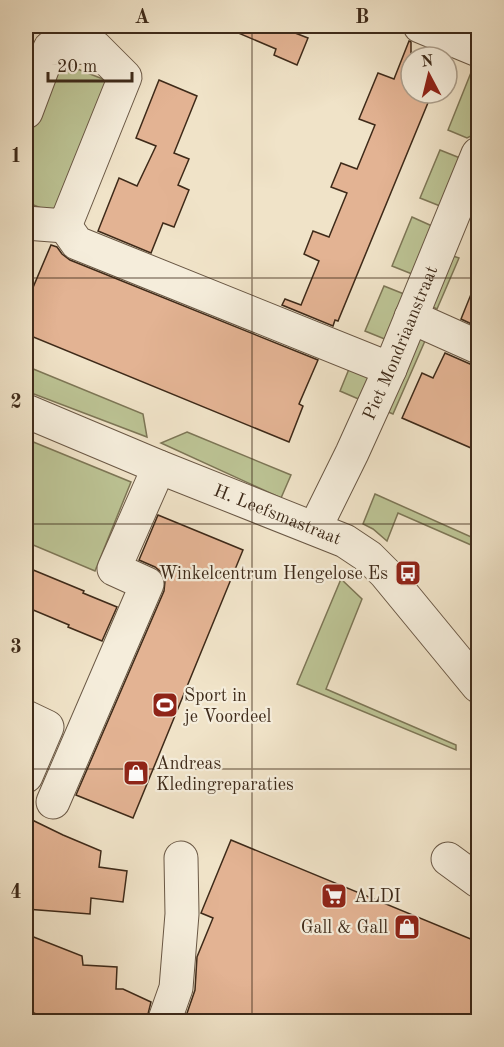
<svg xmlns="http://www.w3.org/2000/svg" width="504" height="1047" font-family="'Old Standard TT',serif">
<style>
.green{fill:#bcc394;stroke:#7d7656;stroke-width:1.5}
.building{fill:#e3b393;stroke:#3e2a19;stroke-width:1.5}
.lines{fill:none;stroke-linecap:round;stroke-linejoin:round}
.minor-casing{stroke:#6a5845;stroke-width:35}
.minor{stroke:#f5eddb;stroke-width:33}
.grid{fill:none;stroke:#3e2a19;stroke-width:1.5;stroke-opacity:0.55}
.labels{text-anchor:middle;stroke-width:4.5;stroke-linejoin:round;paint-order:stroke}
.street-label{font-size:18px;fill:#3e2a19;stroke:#f5eddb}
.poi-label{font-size:18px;fill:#3e2a19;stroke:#f5eddb;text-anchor:start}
.neatline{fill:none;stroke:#3e2a19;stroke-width:2}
.grid-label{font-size:20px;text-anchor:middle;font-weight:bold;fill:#3e2a19}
</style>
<rect width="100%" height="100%" fill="#f0e3c8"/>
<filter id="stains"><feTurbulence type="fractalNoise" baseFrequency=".00333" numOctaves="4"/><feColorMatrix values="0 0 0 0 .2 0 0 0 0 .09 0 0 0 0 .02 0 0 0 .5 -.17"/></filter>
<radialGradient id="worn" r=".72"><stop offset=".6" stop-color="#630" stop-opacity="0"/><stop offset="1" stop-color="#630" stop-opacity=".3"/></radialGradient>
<path class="green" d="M 57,61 L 113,83 L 61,216 L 26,202 L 26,142 Z
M 474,65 L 478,69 L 478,118 L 471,136 L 467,138 L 448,130 Z
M 440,150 L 460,158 L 440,206 L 420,198 Z
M 412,217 L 432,226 L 412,274 L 392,266 Z
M 453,256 L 459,258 L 437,309 L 431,306 Z
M 384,286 L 404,294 L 387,340 L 365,331 Z
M 418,334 L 428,334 L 393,414 L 386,411 Z
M 26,366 L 143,414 L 147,437 L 26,391 Z
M 349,369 L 371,377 L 363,401 L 340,391 Z
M 187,432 L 291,475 L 281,498 L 161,443 Z
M 26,439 L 131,482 L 95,571 L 26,542 Z
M 375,494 L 478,540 L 478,548 L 398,513 L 387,541 L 373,529 L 363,524 Z
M 341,579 L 362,599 L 326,689 L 456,745 L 456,750 L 297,684 Z"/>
<path class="building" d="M 222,26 L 277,26 L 308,38 L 297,65 L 274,55 L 276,49 Z
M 409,41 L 411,42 L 411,93 L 432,93 L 338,321 L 335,320 L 333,326 L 282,305 L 285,299 L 301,305 L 319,261 L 304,254 L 313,231 L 329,237 L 347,193 L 331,187 L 341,163 L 357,169 L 375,125 L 359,119 L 378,73 L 394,79 Z
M 159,80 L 197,96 L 174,153 L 189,159 L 178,185 L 189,190 L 174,227 L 163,223 L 151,253 L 98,231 L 119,178 L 137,186 L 156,146 L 136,138 Z
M 51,245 L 57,247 L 62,254 L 70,260 L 318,360 L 299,404 L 303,406 L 289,442 L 26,334 L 26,304 Z
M 478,277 L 478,327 L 461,319 Z
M 445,353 L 470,364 L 478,366 L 478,451 L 402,418 L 422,373 L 433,378 Z
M 158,515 L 243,550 L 133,818 L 76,795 L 164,591 L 165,581 L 162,573 L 155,567 L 139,560 Z
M 26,567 L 84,591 L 83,593 L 117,607 L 102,641 L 68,627 L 69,625 L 26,607 Z
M 26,817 L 63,835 L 101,851 L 99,867 L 127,871 L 123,902 L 91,898 L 90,914 L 26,909 Z
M 231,840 L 478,942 L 478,1022 L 184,1022 L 195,990 L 197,957 L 213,918 L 201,913 Z
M 26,934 L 82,956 L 83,965 L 117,967 L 116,989 L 123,989 L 151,1002 L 146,1022 L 52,1022 L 26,1009 Z"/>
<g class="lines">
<g class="minor-casing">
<g id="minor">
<path d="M 420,26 L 478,50"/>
<path d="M 26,112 L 50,48 L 95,47 L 125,77 L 65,226 L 26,223"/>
<path d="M 65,226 L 77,243 L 390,369"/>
<path d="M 411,317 L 478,347"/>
<path id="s1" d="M 26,411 L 159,467 L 345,541 L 369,557 L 385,573 L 478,686"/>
<path id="s2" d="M 315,528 L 352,453 L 390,369 L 478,154"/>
<path d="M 26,717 L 47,727 L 26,776"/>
<path d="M 53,802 L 147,584 L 114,569 L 159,467"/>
<path d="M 448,859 L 478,881"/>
<path d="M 164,1022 L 176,988 L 182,914 L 181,858"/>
</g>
</g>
<use href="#minor" class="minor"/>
</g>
<path class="grid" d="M 252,26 L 252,1022M 26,278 L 478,278M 26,524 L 478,524M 26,769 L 478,769"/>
<defs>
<g id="bus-square" transform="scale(1.35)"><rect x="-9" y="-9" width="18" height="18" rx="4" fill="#8f2418" stroke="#f5eddb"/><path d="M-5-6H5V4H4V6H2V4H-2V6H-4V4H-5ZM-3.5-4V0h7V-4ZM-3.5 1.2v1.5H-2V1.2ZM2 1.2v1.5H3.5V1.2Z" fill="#fff"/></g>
<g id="stadium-square" transform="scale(1.35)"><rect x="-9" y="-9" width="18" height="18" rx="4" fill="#8f2418" stroke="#f5eddb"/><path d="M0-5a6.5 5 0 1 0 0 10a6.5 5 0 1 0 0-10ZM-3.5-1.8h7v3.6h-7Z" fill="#fff"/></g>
<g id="shop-square" transform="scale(1.35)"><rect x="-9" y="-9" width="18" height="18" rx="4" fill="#8f2418" stroke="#f5eddb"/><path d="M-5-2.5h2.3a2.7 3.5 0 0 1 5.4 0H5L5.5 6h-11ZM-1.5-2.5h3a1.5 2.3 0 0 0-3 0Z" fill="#fff"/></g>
<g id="supermarket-square" transform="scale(1.35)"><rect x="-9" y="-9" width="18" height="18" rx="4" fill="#8f2418" stroke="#f5eddb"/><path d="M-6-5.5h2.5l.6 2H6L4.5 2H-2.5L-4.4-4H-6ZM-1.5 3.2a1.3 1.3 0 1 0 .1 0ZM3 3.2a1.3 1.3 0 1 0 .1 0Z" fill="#fff"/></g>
</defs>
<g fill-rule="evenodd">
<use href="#bus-square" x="408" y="573"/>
<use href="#stadium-square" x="165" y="705"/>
<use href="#shop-square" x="136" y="773"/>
<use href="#supermarket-square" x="334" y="896"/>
<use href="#shop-square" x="407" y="927"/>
</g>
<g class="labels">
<g class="street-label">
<text dy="6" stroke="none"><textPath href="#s2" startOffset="204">Piet Mondriaanstraat</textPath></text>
<text dy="6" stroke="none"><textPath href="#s1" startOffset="272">H. Leefsmastraat</textPath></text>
</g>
<g class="poi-label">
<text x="388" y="579" text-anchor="end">Winkelcentrum Hengelose Es</text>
<text x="184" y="701">Sport in<tspan x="184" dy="21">je Voordeel</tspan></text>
<text x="156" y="769">Andreas<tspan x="156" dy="21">Kledingreparaties</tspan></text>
<text x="354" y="902">ALDI</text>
<text x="388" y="933" text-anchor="end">Gall &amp; Gall</text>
</g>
</g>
<rect width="504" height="1047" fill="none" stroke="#f0e3c8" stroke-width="66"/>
<g transform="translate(429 75) rotate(353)"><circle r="28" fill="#f5eddb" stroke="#ac9f8d" stroke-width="1.5"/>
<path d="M0-4.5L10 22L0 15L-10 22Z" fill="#8f2418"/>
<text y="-9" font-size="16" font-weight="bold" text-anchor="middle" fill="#3e2a19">N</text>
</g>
<path d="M48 72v9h84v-9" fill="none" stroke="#3e2a19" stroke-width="3"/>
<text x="57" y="72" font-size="18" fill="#3e2a19" stroke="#f5eddb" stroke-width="4.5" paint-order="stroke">20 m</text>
<rect x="33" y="33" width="438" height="981" class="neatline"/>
<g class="grid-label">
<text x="142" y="23">A</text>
<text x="362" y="23">B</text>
<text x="16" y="162">1</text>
<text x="16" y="408">2</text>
<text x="16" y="653">3</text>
<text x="16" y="898">4</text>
</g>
<rect width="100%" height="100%" filter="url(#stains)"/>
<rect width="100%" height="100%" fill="url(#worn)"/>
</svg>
